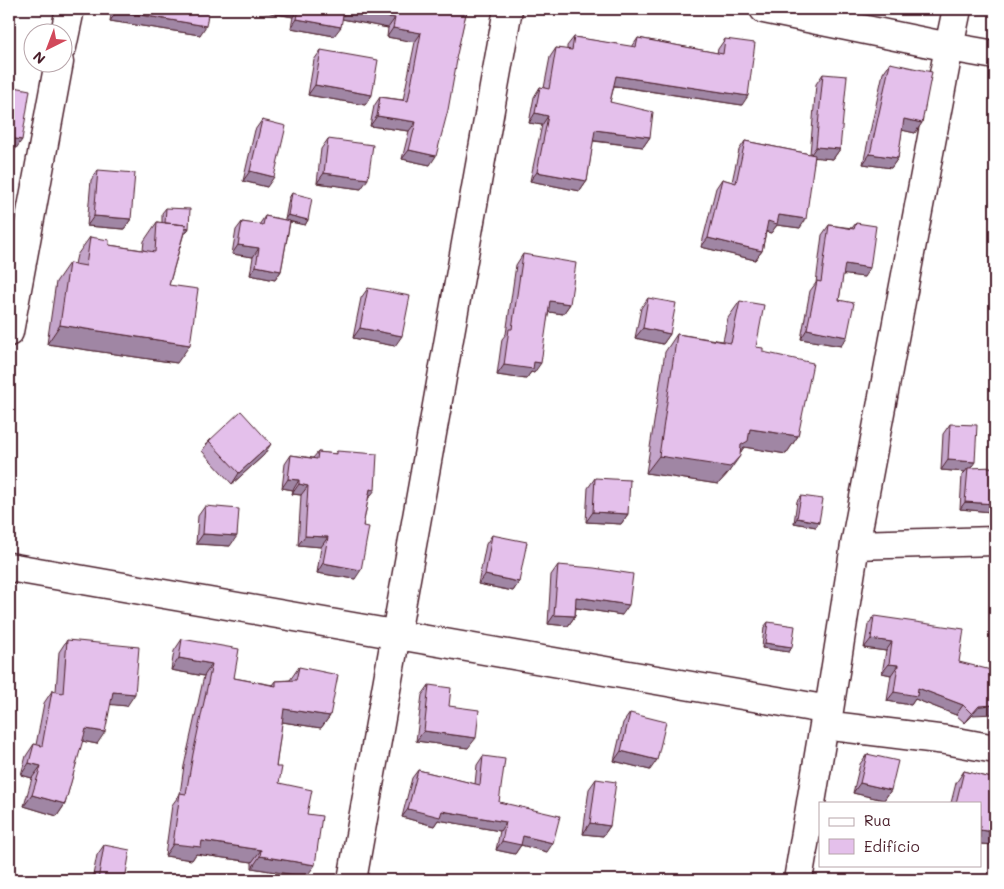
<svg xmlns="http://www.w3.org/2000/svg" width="1004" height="889" font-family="Mali,sans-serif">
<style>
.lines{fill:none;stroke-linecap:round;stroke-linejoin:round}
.minor-casing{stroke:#4a1f2b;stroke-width:31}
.minor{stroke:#fff;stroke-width:28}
.wall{fill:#c4a5ca;stroke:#4a1f2b}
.shaded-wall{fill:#a086a4;stroke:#4a1f2b}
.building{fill:#e4c0eb;stroke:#4a1f2b}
</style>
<rect width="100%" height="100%" fill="#fff"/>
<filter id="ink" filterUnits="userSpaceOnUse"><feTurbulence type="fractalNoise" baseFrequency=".02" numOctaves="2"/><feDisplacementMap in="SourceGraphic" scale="10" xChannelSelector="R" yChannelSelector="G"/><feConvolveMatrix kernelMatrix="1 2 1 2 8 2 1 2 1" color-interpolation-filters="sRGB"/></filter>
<g filter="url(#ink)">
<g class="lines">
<g class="minor-casing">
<path id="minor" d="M 764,9 L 949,47 L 855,545 L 829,710 L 824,725 L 798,880
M 957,9 L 949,47 L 995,55
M 62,47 L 70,9
M 9,332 L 59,62
M 855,545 L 995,541
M 9,567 L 829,710
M 824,725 L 946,740 L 995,749
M 352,880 L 508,9"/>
</g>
<use href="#minor" class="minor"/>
</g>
<path class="wall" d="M 112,9 L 209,9 L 200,35 L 110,21 Z
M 261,9 L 467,9 L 430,165 L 402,159 L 409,131 L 370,126 L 374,106 L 380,97 L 403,100 L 415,42 L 387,37 L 388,28 L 342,19 L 334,36 L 291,28 L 293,17 L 261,11 Z
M 574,37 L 632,47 L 638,38 L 717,53 L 718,49 L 725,39 L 742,105 L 614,86 L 610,102 L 650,137 L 643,147 L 593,141 L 587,181 L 580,191 L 530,181 L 542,125 L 529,123 L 534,97 L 540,87 L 544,88 L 550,57 L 556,48 L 567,50 L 567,46 Z
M 321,50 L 372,95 L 365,105 L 308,95 L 314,60 Z
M 890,63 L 915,133 L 902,130 L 898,158 L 891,168 L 863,164 L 883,73 Z
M 823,74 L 840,149 L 833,159 L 815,157 L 800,228 L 777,225 L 771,233 L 766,232 L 762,251 L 755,260 L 701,247 L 716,188 L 722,179 L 732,182 L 739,150 L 745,141 L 810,154 L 816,84 Z
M 262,120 L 267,187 L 243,181 L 255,130 Z
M 328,139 L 361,189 L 317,183 L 321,149 Z
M 98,170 L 131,219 L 124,229 L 87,226 L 91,180 Z
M 292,193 L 308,220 L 305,225 L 290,222 L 281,271 L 275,280 L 250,275 L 253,257 L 232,254 L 236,230 L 242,222 L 259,225 L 265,216 L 285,220 L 289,198 Z
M 166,208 L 189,228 L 186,233 L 184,233 L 169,285 L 177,363 L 47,344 L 56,282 L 69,263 L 75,264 L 77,255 L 90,237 L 109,245 L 143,250 L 144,241 L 157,222 L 162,223 L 162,213 Z
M 856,223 L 864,277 L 843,274 L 839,300 L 841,346 L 801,339 L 810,291 L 816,283 L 822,235 L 829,225 L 852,228 Z
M 523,254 L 570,304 L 563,314 L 549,312 L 534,373 L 531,372 L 526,379 L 497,375 L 502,339 L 506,334 L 516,265 Z
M 368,288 L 395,346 L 353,338 L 361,298 Z
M 648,298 L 670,334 L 663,344 L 635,338 L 641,308 Z
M 740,301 L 756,347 L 763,352 L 798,436 L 786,454 L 744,447 L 728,473 L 718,484 L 646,473 L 665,352 L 677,334 L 723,341 L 728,318 Z
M 950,424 L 971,468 L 991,512 L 960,509 L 962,475 L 965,472 L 941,470 L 943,434 Z
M 209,441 L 264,455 L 232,484 L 202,451 Z
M 337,451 L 368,499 L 363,526 L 355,579 L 317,573 L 321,547 L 298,545 L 301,495 L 292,494 L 293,490 L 282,488 L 285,464 L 291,455 L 313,458 L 318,452 L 335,454 Z
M 595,478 L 628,514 L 621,524 L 586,522 L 588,488 Z
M 801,496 L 819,522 L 816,527 L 794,523 L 797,501 Z
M 205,506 L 230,546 L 196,544 L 198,516 Z
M 492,535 L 519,582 L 513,591 L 478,584 L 486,544 Z
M 558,565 L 622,615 L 576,608 L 575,616 L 568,626 L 548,624 L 551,575 Z
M 874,616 L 959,662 L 973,715 L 965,723 L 956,715 L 915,699 L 911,705 L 887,701 L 891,675 L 882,673 L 886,651 L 864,648 L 868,625 Z
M 768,622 L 792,647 L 789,652 L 762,648 L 764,627 Z
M 182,639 L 234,678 L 273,685 L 276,681 L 290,680 L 299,667 L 330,716 L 321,728 L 282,722 L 276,767 L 279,783 L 307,814 L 306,877 L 252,868 L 252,862 L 196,854 L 192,860 L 165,856 L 172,805 L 180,794 L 184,766 L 204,676 L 171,670 L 174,651 Z
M 67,640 L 127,706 L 110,704 L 97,744 L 82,741 L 65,804 L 57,816 L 24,806 L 32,778 L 21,775 L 26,756 L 34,744 L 36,745 L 44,703 L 52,691 L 56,691 L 59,652 Z
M 429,685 L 449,706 L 468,748 L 416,741 L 422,695 Z
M 630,713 L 650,770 L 614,761 L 623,723 Z
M 867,754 L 891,790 L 884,800 L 853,793 L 860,764 Z
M 483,756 L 499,802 L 547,852 L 521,845 L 515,854 L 496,850 L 500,831 L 438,820 L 434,826 L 402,817 L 412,778 L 418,770 L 475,784 L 477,765 Z
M 964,771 L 995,779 L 995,845 L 980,844 L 980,803 L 951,803 L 956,783 Z
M 596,779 L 610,826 L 603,836 L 583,834 L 589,789 Z
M 104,845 L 125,880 L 92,880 L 97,855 Z"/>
<path class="shaded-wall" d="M 263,9 L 298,9 L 293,17 L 261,11 Z
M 344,9 L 395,18 L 388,28 L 337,18 Z
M 117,11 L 206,26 L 200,35 L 110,21 Z
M 297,19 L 341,27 L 334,36 L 291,28 Z
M 393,28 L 421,33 L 415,42 L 387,37 Z
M 616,76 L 748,96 L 742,105 L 609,85 Z
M 315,85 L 372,95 L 365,105 L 308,95 Z
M 535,113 L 548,116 L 542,125 L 529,123 Z
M 377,116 L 416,122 L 409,131 L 370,126 Z
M 904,119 L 922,123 L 915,133 L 897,129 Z
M 595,130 L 650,137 L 643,147 L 588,140 Z
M 9,138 L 22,140 L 15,150 L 9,149 Z
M 816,147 L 840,149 L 833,159 L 809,157 Z
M 409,150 L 436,156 L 430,165 L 402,159 Z
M 870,154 L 898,158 L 891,168 L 863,164 Z
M 250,171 L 274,177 L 267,187 L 243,181 Z
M 537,172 L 587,181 L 580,191 L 530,181 Z
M 324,173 L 368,179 L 361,189 L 317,183 Z
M 288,215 L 308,220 L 305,225 L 284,220 Z
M 779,215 L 806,219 L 800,228 L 777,225 L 771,233 L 761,230 L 768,221 Z
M 94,216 L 131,219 L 124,229 L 87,226 Z
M 165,227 L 189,228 L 186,233 L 162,232 Z
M 708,238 L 762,251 L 755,260 L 701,247 Z
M 238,245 L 259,248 L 253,257 L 232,254 Z
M 845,264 L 870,268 L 864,277 L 838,274 Z
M 256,266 L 281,271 L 275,280 L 250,275 Z
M 550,301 L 570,304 L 563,314 L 543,311 Z
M 60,325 L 190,345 L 177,363 L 47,344 Z
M 360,328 L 402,336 L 395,346 L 353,338 Z
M 643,328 L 670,334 L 663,344 L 635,338 Z
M 807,329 L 847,337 L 841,346 L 801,339 Z
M 534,362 L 541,363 L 534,373 L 531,372 L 526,379 L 497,375 L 504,365 Z
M 750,429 L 798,436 L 786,454 L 744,447 L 736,458 L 729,462 Z
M 271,444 L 264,455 L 232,484 L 239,473 Z
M 659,456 L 740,456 L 728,473 L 718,484 L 646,473 Z
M 948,460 L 975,462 L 968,472 L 968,468 L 965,472 L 941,470 Z
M 288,479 L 299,480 L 293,490 L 282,488 Z
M 299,484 L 308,486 L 301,495 L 292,494 Z
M 370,489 L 375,490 L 368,499 Z
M 965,502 L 995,504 L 995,506 L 991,512 L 960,509 Z
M 593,512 L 628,514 L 621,524 L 586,522 Z
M 797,518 L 819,522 L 816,527 L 794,523 Z
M 203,534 L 237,536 L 230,546 L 196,544 Z
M 305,536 L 328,537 L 321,547 L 298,545 Z
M 323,563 L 361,570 L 355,579 L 317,573 Z
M 485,575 L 519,582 L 513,591 L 478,584 Z
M 576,597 L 629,605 L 622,615 L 570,607 Z
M 554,615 L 575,616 L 568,626 L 548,624 Z
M 871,639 L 892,642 L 886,651 L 864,648 Z
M 765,643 L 792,647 L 789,652 L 762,648 Z
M 179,658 L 212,664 L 204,676 L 171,670 Z
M 889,664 L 898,665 L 891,675 L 882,673 Z
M 918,688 L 963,705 L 956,715 L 915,699 L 911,705 L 887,701 L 894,692 Z
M 113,692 L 135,694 L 127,706 L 104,704 Z
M 995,705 L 995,714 L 973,715 L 965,723 L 972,714 L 979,706 Z
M 284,709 L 330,716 L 321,728 L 276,721 Z
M 86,729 L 105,732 L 97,744 L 77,740 Z
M 424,731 L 476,738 L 468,748 L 416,741 Z
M 621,751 L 657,760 L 650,770 L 614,761 Z
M 29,763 L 41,766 L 32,778 L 21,775 Z
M 860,783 L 891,790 L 884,800 L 853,793 Z
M 32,795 L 65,804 L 57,816 L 24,806 Z
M 408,809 L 442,811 L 506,822 L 500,831 L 438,820 L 434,826 L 402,817 Z
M 590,823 L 610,826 L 603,836 L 583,834 Z
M 980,830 L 995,832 L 995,845 L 980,844 Z
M 523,836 L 553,843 L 547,852 L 521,845 L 515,854 L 496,850 L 502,841 Z
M 202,841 L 261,850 L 252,862 L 196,854 L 192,860 L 165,856 L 173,844 Z
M 260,856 L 315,865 L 306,877 L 252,868 Z"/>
<path class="building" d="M 9,9 L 12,9 L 9,30 Z
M 117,9 L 209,9 L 206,26 L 117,11 Z
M 299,9 L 467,9 L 456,59 L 457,60 L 448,110 L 436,156 L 409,150 L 416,122 L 377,116 L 380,97 L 408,101 L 421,33 L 393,28 L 395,18 L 344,9 L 341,27 L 297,19 Z
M 574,37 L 636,47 L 638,38 L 723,54 L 725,39 L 755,43 L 748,96 L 616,76 L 610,102 L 653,112 L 650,137 L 595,130 L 587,181 L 537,172 L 548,116 L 535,113 L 540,87 L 549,89 L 556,48 L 572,50 Z
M 321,50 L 378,60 L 372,95 L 315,85 Z
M 890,63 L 932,72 L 922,123 L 904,119 L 898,158 L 870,154 Z
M 823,74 L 847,76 L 840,149 L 816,147 Z
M 9,86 L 30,90 L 22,140 L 9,138 Z
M 262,120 L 286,126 L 274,177 L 250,171 Z
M 328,139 L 373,145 L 368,179 L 324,173 Z
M 745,141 L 815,155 L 806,219 L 779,215 L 777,224 L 768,221 L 762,251 L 708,238 L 722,179 L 736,183 Z
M 98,170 L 135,173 L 131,219 L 94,216 Z
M 292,193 L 312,198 L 308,220 L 288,215 Z
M 166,208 L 190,209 L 189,228 L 185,227 L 186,225 L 165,223 Z
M 265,216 L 290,221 L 281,271 L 256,266 L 259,248 L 238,245 L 242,222 L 263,225 Z
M 157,222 L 186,225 L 169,285 L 198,289 L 190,345 L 60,325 L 69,263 L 86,266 L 90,237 L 109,240 L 109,245 L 155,252 Z
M 856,223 L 876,226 L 870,268 L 845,264 L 839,300 L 854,303 L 847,337 L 807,329 L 817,281 L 821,282 L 829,225 L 854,229 Z
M 523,254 L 576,263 L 570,304 L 550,301 L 541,363 L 534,362 L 533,369 L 504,365 L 509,329 L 512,329 Z
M 368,288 L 410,296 L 402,336 L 360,328 Z
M 648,298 L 676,303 L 670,334 L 643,328 Z
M 740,301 L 764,305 L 756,347 L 763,348 L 763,352 L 813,363 L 798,436 L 750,429 L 748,441 L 741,445 L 740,456 L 730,467 L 659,456 L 677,334 L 731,343 Z
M 241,411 L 271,444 L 239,473 L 209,441 Z
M 950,424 L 977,425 L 975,462 L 948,460 Z
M 337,451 L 377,454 L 375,490 L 370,489 L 363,526 L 369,527 L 361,570 L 323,563 L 328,537 L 305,536 L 308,486 L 299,484 L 299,480 L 288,479 L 291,455 L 317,459 L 318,452 L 337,454 Z
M 995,467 L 995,504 L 965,502 L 968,468 Z
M 595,478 L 630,480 L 628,514 L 593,512 Z
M 801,496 L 823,499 L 819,522 L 797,518 Z
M 205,506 L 239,509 L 237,536 L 203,534 Z
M 492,535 L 527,542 L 519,582 L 485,575 Z
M 558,565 L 594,568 L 633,574 L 629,605 L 576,597 L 575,616 L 554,615 Z
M 874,616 L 964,629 L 959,662 L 995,671 L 995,705 L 979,706 L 972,714 L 963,705 L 918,688 L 917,696 L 894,692 L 898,665 L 889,664 L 892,642 L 871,639 Z
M 768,622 L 795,626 L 792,647 L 765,643 Z
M 182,639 L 239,649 L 234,678 L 276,686 L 276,681 L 296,680 L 299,667 L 338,675 L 330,716 L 284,709 L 276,767 L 282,767 L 279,783 L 312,790 L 307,814 L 322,816 L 315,865 L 260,856 L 261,850 L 202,841 L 201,847 L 173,844 L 180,793 L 186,794 L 193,754 L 212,664 L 179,658 Z
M 67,640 L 139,647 L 135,694 L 113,692 L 105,732 L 86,729 L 65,804 L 32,795 L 41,766 L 29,763 L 34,744 L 42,746 L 52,691 L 63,693 Z
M 429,685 L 451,688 L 449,706 L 479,710 L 476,738 L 424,731 Z
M 630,713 L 666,722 L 657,760 L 621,751 Z
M 867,754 L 898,761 L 891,790 L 860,783 Z
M 483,756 L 505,759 L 499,802 L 560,816 L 553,843 L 523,836 L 521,845 L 502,841 L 506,822 L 442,811 L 440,817 L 408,809 L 418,770 L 480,785 Z
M 964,771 L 995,779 L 995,832 L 980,830 L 980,803 L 956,803 Z
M 596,779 L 616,782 L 610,826 L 590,823 Z
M 104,845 L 130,850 L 125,880 L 98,880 Z
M 409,875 L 445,879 L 444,880 L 409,880 Z"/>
</g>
<rect width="1004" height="889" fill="none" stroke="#fff" stroke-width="30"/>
<rect x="15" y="15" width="974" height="859" fill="none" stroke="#4a1f2b" stroke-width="2" filter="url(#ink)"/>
<rect x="819" y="802" width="162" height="65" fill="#ffffff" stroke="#b7a5aa"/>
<rect x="829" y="818" width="25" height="8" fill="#ffffff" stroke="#b7a5aa"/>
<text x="864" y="826" font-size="15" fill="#4a1f2b">Rua</text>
<rect x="829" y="839" width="25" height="15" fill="#e4c0eb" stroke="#b7a5aa"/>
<text x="864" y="852" font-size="15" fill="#4a1f2b">Edifício</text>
<g transform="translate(48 48) rotate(222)"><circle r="24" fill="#ffffff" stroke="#b7a5aa"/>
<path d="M0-4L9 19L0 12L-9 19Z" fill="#d1495b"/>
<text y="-8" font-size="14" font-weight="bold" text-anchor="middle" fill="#4a1f2b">N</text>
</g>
</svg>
